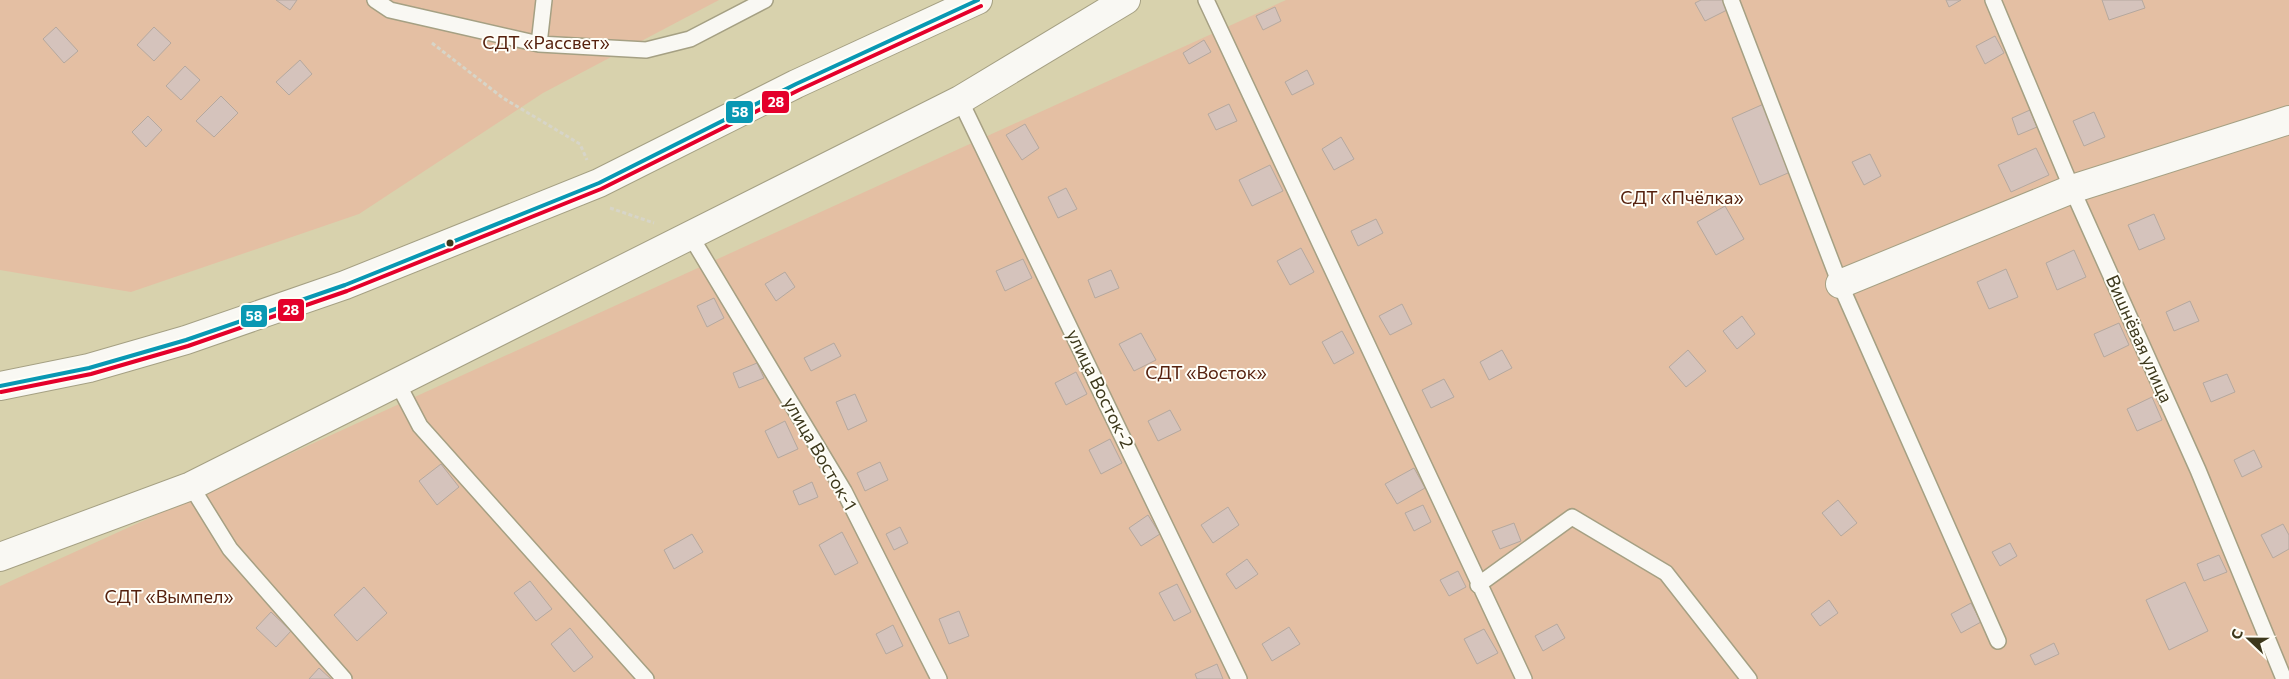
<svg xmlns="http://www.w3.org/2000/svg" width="2289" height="679" font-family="Commissioner,sans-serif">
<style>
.green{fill:#e4bfa3}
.building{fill:#d5c3bc;stroke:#b5a89e}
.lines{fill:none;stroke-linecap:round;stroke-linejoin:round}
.lane-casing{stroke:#a5a083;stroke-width:18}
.street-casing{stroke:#a5a083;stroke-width:30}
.highway-casing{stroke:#a5a083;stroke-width:30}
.path{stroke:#d7d5c8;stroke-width:3;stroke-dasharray:4 2.5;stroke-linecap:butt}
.lane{stroke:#f9f8f3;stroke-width:15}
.street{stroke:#f9f8f3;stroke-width:28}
.highway{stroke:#f9f8f3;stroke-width:28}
.bus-1-casing{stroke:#fffef7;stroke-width:8}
.bus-2-casing{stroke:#fffef7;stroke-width:8}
.bus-1{stroke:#0998b3;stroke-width:4}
.bus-2{stroke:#e4002b;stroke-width:4}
.bus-dot{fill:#3d381c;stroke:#fffef7;stroke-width:2}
.labels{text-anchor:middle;stroke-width:4;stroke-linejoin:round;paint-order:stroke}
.park-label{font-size:18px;fill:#56210e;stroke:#fffef7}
.street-label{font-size:18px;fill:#3d381c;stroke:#fffef7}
.line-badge{stroke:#fffef7;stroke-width:2}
.badge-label{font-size:14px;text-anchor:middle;font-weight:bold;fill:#fff}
</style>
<rect width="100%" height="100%" fill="#d8d2ad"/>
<path class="green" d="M 0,0 L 719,0 L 543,93 L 359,214 L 131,292 L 0,270 Z
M 1286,0 L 2289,0 L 2289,679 L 0,679 L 0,586 Z"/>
<path class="building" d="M 276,0 L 297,0 L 290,10 Z
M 1701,0 L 1724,0 L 1729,9 L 1705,21 L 1695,3 Z
M 1946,0 L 1961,0 L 1949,7 Z
M 2102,0 L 2142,0 L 2145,8 L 2109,20 Z
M 1275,7 L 1281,21 L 1263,30 L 1256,16 Z
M 56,27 L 78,51 L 64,63 L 43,39 Z
M 154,27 L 171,43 L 154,61 L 137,45 Z
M 1995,36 L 2004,53 L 1985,64 L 1976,46 Z
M 1204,40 L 1211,52 L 1189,64 L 1183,53 Z
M 300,60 L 312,74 L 289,95 L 276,82 Z
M 185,66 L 200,80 L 181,100 L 166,86 Z
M 1307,70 L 1314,84 L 1292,95 L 1285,82 Z
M 221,96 L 238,113 L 214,137 L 196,121 Z
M 1766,103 L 1795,170 L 1760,185 L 1732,118 Z
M 1229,104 L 1237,121 L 1216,130 L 1208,114 Z
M 2030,110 L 2037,127 L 2018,135 L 2012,118 Z
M 2094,112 L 2105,137 L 2084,146 L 2073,121 Z
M 148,116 L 162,130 L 146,147 L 132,132 Z
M 1025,124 L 1039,148 L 1022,160 L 1006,135 Z
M 1341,137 L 1354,159 L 1334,170 L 1322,149 Z
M 2036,148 L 2049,175 L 2011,192 L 1998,165 Z
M 1870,154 L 1881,176 L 1864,185 L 1852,162 Z
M 1270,165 L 1283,191 L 1252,206 L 1239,180 Z
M 1066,188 L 1077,209 L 1058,218 L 1048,197 Z
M 1725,206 L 1744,239 L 1716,255 L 1697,222 Z
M 2154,214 L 2165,239 L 2139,250 L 2128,225 Z
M 1376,219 L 1383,233 L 1358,246 L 1351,231 Z
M 1301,248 L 1314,272 L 1290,285 L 1277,261 Z
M 2074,250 L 2086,277 L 2057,290 L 2046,263 Z
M 1023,259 L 1032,278 L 1005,291 L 996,271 Z
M 2006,269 L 2018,297 L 1989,309 L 1977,282 Z
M 1111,270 L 1119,288 L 1095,298 L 1088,280 Z
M 785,272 L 795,287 L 776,301 L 765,284 Z
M 714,298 L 724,318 L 707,327 L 697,306 Z
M 2190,301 L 2199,321 L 2174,331 L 2166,312 Z
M 1402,304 L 1412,324 L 1390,335 L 1379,316 Z
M 1742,316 L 1755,334 L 1737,349 L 1723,331 Z
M 2119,323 L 2129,345 L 2104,357 L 2094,334 Z
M 1342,331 L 1354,353 L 1334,364 L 1322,342 Z
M 1141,333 L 1156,360 L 1134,371 L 1119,344 Z
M 834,343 L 841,356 L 811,371 L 804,358 Z
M 1502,350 L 1512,368 L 1489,380 L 1480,362 Z
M 1688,350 L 1706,371 L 1686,387 L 1669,367 Z
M 757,363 L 764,378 L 739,388 L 733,373 Z
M 1076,372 L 1087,394 L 1066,405 L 1055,383 Z
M 2227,374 L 2235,392 L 2211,402 L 2203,383 Z
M 1444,379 L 1454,397 L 1431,408 L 1422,390 Z
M 855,394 L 867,421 L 848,430 L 836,402 Z
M 2152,397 L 2162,420 L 2137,431 L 2127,409 Z
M 1170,410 L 1181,430 L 1158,441 L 1148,421 Z
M 785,421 L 798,449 L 778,458 L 765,431 Z
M 1110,439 L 1122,463 L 1101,474 L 1089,450 Z
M 2254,450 L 2262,467 L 2242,477 L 2234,460 Z
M 880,462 L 888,480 L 865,491 L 857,473 Z
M 441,464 L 459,487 L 437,505 L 419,481 Z
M 1414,468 L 1425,488 L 1397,504 L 1385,484 Z
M 812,482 L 818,497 L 799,505 L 793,491 Z
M 1838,500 L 1857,523 L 1841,536 L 1822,513 Z
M 1423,505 L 1431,522 L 1414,531 L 1405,513 Z
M 1228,507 L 1239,525 L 1213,543 L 1201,525 Z
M 1148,515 L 1160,534 L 1141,546 L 1129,528 Z
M 1514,523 L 1521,541 L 1500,549 L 1492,531 Z
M 2283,524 L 2289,535 L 2289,549 L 2273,558 L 2261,535 Z
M 900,527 L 908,543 L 894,550 L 886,534 Z
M 842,532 L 858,563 L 835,575 L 819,545 Z
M 692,534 L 703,552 L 674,569 L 664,550 Z
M 2010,543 L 2017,556 L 2000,566 L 1992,552 Z
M 2219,555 L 2227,572 L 2204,581 L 2197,564 Z
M 1247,559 L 1258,574 L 1236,589 L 1226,574 Z
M 1458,571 L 1466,587 L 1449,596 L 1440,580 Z
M 530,581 L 552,609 L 536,621 L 514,593 Z
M 2185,582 L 2208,631 L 2169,650 L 2146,600 Z
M 1177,584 L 1191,612 L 1174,621 L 1159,593 Z
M 364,587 L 387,613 L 357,641 L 334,615 Z
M 1829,600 L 1838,613 L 1820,626 L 1811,614 Z
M 1971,603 L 1981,622 L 1961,633 L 1951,614 Z
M 959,611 L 969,636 L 949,644 L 939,619 Z
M 271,612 L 291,631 L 276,647 L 256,628 Z
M 1557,624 L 1565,638 L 1543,651 L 1535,636 Z
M 893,625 L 903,646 L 886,654 L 876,634 Z
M 1289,627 L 1300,644 L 1272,661 L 1262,644 Z
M 570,628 L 593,657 L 574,672 L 551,644 Z
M 1484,629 L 1498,653 L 1477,664 L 1464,639 Z
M 2054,643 L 2059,654 L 2035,665 L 2030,655 Z
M 1217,664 L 1223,679 L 1197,679 L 1195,674 Z
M 319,668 L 331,679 L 309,679 Z"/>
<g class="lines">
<g class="lane-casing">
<path id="lane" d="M 375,0 L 390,10 L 539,44 L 646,50 L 690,39 L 765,0
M 1206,0 L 1524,679
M 1731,0 L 1840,284 L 1998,641
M 1993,0 L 2072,189 L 2198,470 L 2284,679
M 539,44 L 544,0
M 960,100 L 1239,679
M 690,235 L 844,491 L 939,679
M 397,382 L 420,426 L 646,679
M 191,486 L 230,549 L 344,679
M 1478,585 L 1572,517 L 1666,573 L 1749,679"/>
</g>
<g class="street-casing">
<path id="street" d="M 1840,284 L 2072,189 L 2289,120
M 0,557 L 191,486 L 960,100 L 1126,0"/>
</g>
<g class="highway-casing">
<path id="highway" d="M 0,386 L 89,368 L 186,340 L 345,285 L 599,183 L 796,84 L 978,0"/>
</g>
<path class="path" d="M 432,43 L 503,98 L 580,144 L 587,160
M 610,208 L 654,223"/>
<use href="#lane" class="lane"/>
<use href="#street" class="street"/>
<use href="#highway" class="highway"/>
<g class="bus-1-casing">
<path id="bus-1" d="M 0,386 L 89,368 L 186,340 L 345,285 L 599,183 L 796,84 L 978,0"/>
</g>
<g class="bus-2-casing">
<path id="bus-2" d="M 1,392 L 91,374 L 188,346 L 347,291 L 601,189 L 799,90 L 981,6"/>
</g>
<use href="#bus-1" class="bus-1"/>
<use href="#bus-2" class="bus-2"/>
</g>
<circle class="bus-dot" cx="450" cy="243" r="4.5"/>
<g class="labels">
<g class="park-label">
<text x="546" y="49">СДТ «Рассвет»</text>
<text x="1682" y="204">СДТ «Пчёлка»</text>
<text x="1206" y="379">СДТ «Восток»</text>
<text x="169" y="603">СДТ «Вымпел»</text>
</g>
<g class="street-label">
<text transform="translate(2139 339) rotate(66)" y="6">Вишнёвая улица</text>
<text transform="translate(1100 389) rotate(64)" y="6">улица Восток-2</text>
<text transform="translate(820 454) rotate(60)" y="6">улица Восток-1</text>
</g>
</g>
<g class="line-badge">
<rect x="761" y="90" width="29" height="24" rx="5" fill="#e4002b"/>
<rect x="725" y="100" width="29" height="24" rx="5" fill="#0998b3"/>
<rect x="277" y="298" width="28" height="24" rx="5" fill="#e4002b"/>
<rect x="240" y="304" width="28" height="24" rx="5" fill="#0998b3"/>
</g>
<g class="badge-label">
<text x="776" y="107">28</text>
<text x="740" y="117">58</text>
<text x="291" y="315">28</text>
<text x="254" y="321">58</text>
</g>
<g transform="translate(2249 639) rotate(292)" stroke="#fffef7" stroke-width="4" paint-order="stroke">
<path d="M0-4L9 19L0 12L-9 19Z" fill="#3d381c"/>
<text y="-8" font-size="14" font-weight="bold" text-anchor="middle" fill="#3d381c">С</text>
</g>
</svg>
